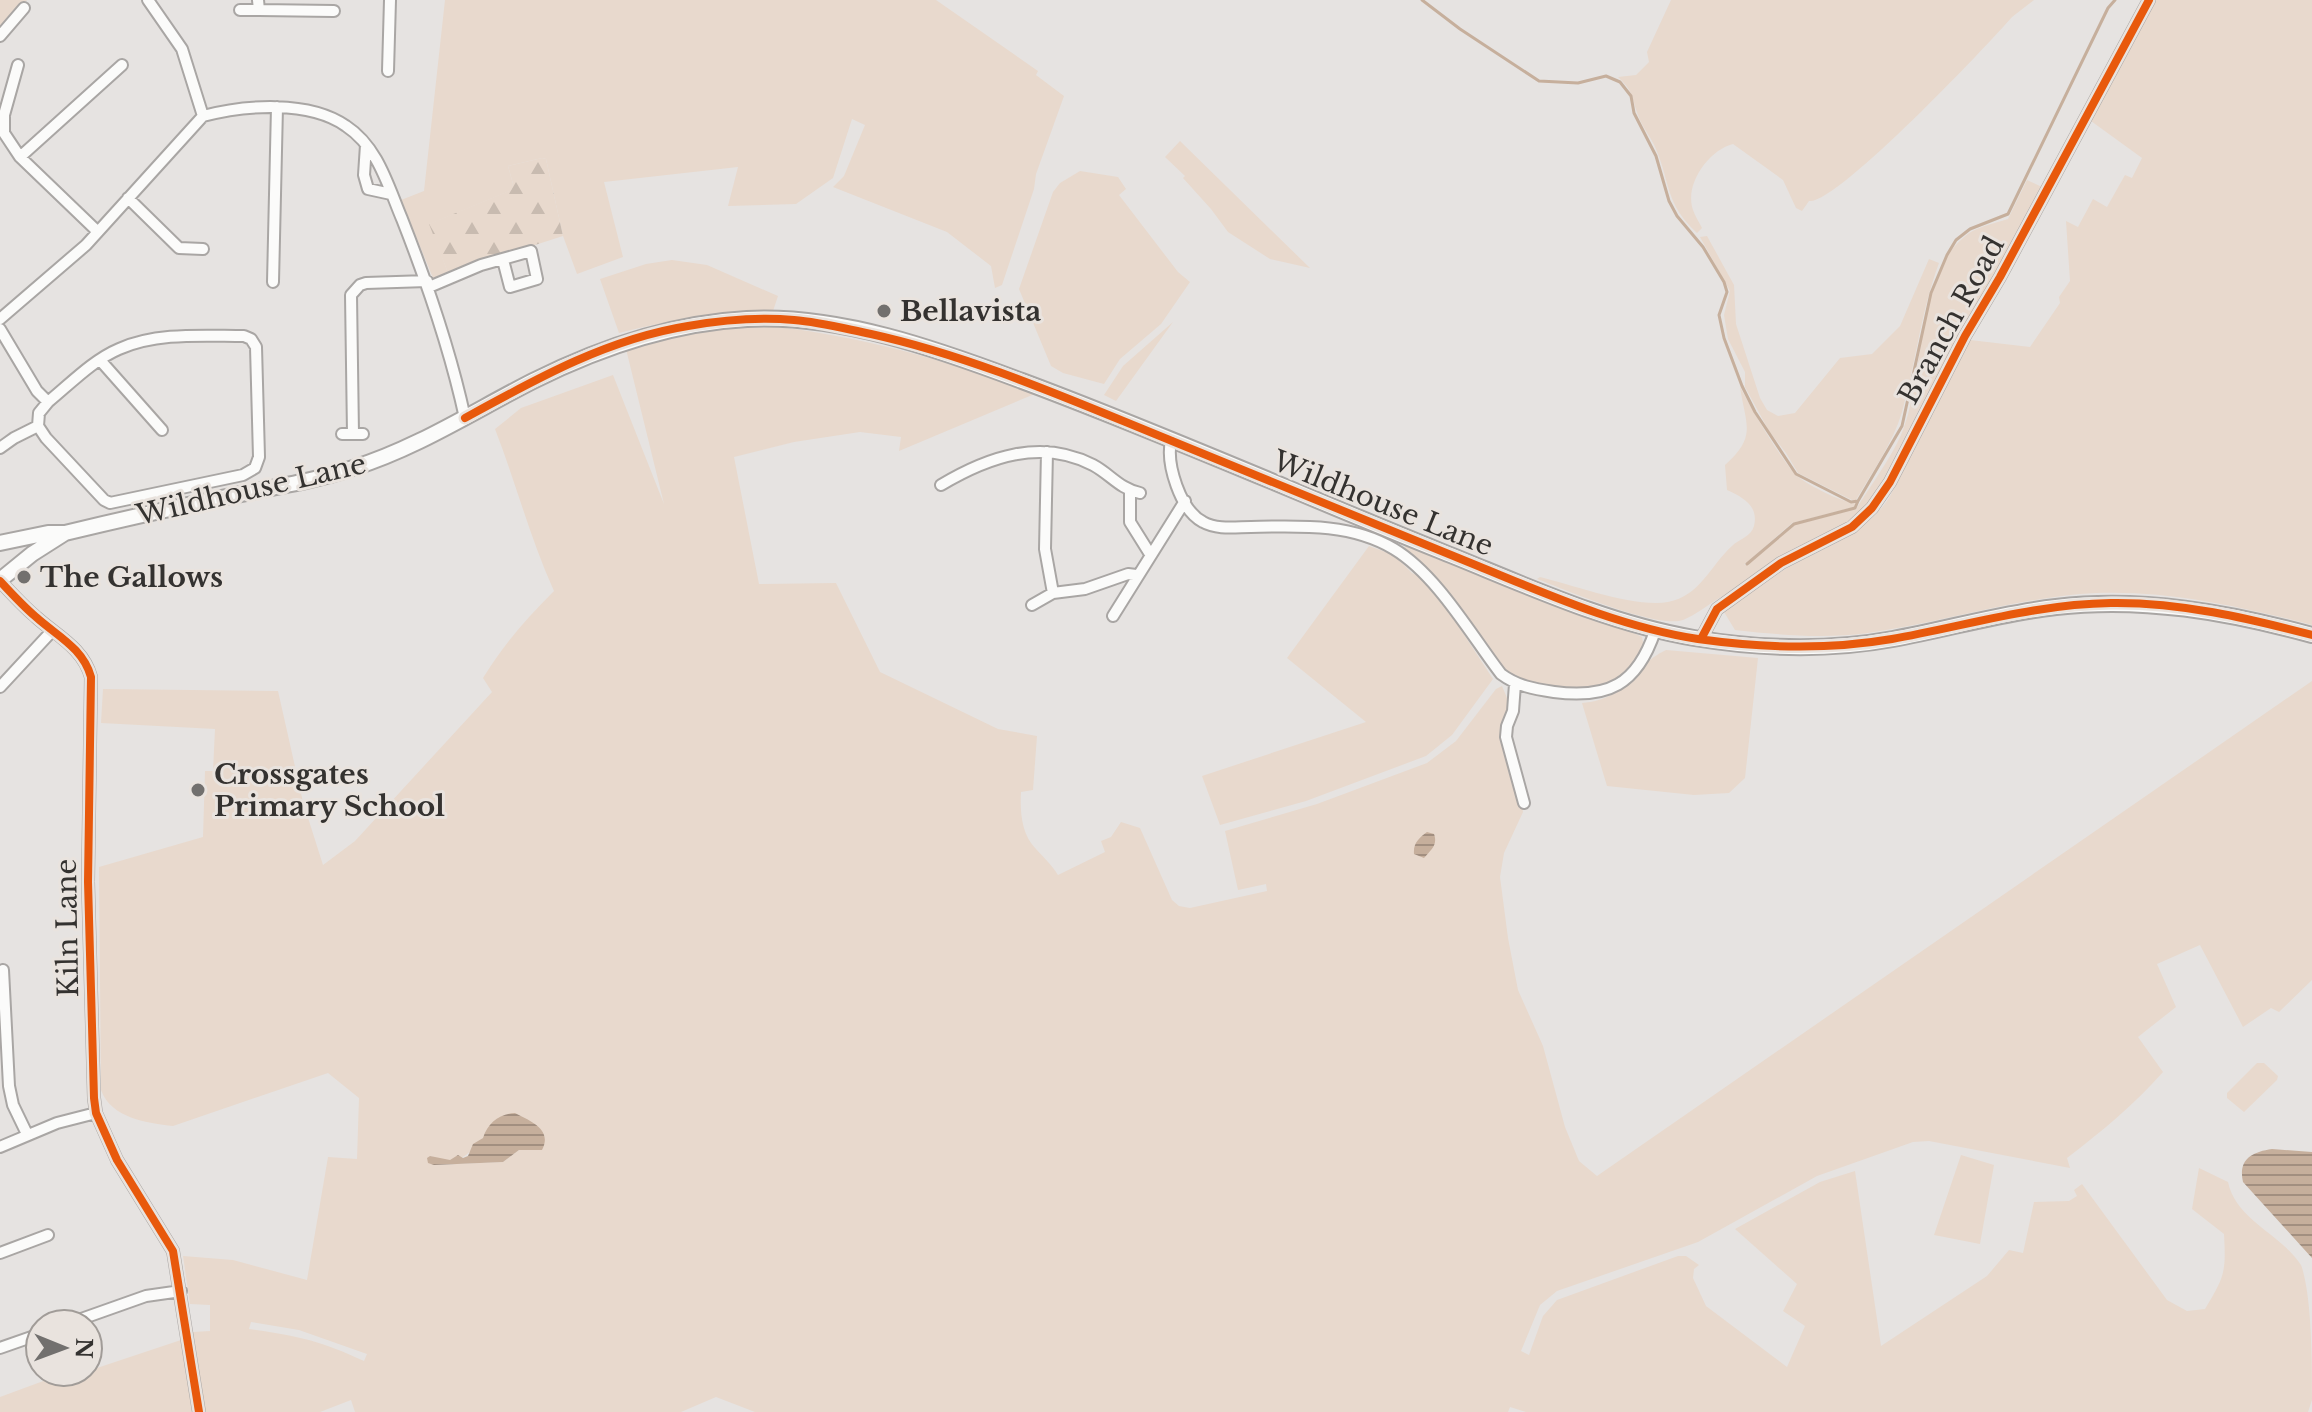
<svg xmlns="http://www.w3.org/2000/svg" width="2312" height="1412" font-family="'Libre Baskerville',serif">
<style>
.green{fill:#e8d9cd;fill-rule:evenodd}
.forest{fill:url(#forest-firs)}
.water{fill:url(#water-rules)}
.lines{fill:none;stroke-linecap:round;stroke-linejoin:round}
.stream{stroke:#c6af9c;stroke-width:3}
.minor-casing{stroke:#a9a6a4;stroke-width:14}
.secondary-casing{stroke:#a9a6a4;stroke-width:18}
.minor{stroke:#fbfbfa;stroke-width:10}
.secondary{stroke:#fbfbfa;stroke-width:14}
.cycleway-casing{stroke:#e9e3de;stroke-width:13}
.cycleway{stroke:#e8590c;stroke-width:8}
.poi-dot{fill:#72706e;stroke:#e9e3de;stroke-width:3}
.labels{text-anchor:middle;stroke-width:6;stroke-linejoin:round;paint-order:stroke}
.poi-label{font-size:28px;font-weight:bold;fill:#343230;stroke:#e9e3de;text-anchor:start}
.street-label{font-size:28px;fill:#343230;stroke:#e9e3de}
</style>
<defs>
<pattern id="forest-firs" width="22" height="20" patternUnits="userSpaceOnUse" patternTransform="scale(2)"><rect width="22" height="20" fill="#e8d9cd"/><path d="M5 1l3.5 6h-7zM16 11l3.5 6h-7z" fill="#c8bbb0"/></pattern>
<pattern id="water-rules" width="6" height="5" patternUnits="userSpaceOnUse" patternTransform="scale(2)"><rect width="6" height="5" fill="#c6af9c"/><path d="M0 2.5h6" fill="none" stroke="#a28f80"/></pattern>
</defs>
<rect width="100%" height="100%" fill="#e6e3e1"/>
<path class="green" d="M 0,0 L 27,0 L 0,33 Z
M 445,0 L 936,0 L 1038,71 L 1036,75 L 1064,96 L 1036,174 L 1034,189 L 1002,285 L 995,288 L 991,266 L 947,232 L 833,187 L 844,176 L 865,125 L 852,119 L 833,178 L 796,204 L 728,206 L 738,167 L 604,182 L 623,257 L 577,274 L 563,236 L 546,159 L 542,158 L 508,166 L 513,184 L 512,190 L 430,224 L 448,273 L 433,278 L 401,200 L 424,191 Z
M 1671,0 L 2034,0 L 2012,17 C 1988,45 1835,206 1809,201 L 1802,211 L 1796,208 L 1783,180 L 1733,144 C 1709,150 1684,184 1693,210 C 1695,216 1699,222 1702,228 L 1697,233 C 1665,203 1671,185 1656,149 C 1651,137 1642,127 1638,115 C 1631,96 1634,92 1618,77 L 1636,75 L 1649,62 L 1647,52 Z
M 2155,0 L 2312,0 L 2312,625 C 2243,607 2168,590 2096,593 C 2018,597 1945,622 1868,633 C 1823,639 1780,635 1735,630 L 1724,612 L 1730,605 C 1747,594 1764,581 1782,571 C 1821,548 1863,537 1889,498 L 1970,340 L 2030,347 L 2060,303 L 2059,297 L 2070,281 L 2066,221 L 2078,227 L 2093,199 L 2107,207 L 2125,175 L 2132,178 L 2142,158 L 2091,121 Z
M 1180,141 L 1310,268 L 1270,259 L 1228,232 L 1211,209 L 1183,178 L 1185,176 L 1165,157 Z
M 1080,171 L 1118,177 L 1126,189 L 1119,195 L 1178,272 L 1190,282 L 1161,324 L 1120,359 L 1104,384 L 1063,373 L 1051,366 L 1019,289 L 1053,192 L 1060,183 Z
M 2027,180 L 2044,188 L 1992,286 L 1956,341 L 1888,481 L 1861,517 L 1725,600 L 1721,597 C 1709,604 1696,615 1683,620 C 1657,629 1566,590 1537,579 L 1540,577 C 1573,585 1635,608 1668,602 C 1700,596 1710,566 1732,546 C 1739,539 1751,537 1754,526 C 1759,505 1742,497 1727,490 L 1725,465 C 1757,436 1746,426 1740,387 C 1755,415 1774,448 1794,473 C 1803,483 1842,503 1856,503 L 1854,507 L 1792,523 L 1744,565 L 1747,565 L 1794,525 L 1856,509 C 1871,485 1889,461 1901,435 C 1925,381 1915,279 1963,238 C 1974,227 1993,224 2008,219 Z
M 1707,236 L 1734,285 L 1736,324 L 1760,398 L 1767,410 L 1778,416 L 1795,413 L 1840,358 L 1872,354 L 1900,326 L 1929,259 L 1939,263 C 1921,311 1916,362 1902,412 C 1893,443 1872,472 1856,500 L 1852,500 L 1798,473 L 1786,453 L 1769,431 L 1745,387 L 1745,372 L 1728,339 L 1724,315 L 1730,291 L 1700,237 Z
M 672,260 L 707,265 L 778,296 L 773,311 C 720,310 671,320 619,333 L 600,279 L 646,264 Z
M 1173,322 L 1116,401 L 1104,395 L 1123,366 Z
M 778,327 C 871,338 949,362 1037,393 L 899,451 L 901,437 L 860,432 L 794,442 L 734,457 L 759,584 L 836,583 L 880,672 L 998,729 L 1037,736 L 1033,790 L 1021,792 C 1020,811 1021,834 1036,849 C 1044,858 1051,864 1058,875 L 1105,852 L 1101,841 L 1111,837 L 1121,822 L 1140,828 L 1172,900 L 1179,906 L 1190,908 L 1267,891 L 1266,884 L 1238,890 L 1225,831 L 1317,804 L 1427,763 L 1456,741 L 1496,689 L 1502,686 L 1510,705 L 1503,727 L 1523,812 L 1504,853 L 1500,877 L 1508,938 L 1518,990 L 1543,1046 L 1565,1127 L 1579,1161 L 1597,1176 L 2312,681 L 2312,980 L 2279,1012 L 2271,1008 L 2243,1027 L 2200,945 L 2157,964 L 2176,1007 L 2138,1037 L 2163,1072 C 2134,1105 2102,1131 2067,1158 L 2070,1168 L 1929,1141 L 1913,1142 L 1817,1176 L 1698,1242 L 1557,1291 L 1540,1305 L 1521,1351 L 1529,1355 L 1543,1316 L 1557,1300 L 1678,1256 L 1686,1256 L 1699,1265 L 1694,1269 L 1693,1278 L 1706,1306 L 1787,1367 L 1805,1326 L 1783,1311 L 1797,1284 L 1735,1229 L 1820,1182 L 1855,1171 L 1881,1346 L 1987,1276 L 2009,1250 L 2023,1253 L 2034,1202 L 2069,1201 L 2077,1196 L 2074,1190 L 2082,1184 L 2167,1300 L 2187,1311 L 2205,1309 C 2225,1276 2226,1272 2224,1234 L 2192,1209 L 2199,1168 L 2228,1182 C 2236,1220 2281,1234 2301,1265 C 2312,1295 2312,1364 2312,1400 L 2308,1412 L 1526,1412 L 1510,1407 L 1508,1412 L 755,1412 L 716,1397 L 681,1412 L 355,1412 L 351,1400 L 320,1412 L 204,1412 L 193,1332 L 210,1331 L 210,1305 L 190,1304 L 183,1256 L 233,1260 L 307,1280 L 328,1157 L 357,1159 L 359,1098 L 328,1073 L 173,1126 C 147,1123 111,1118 101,1090 L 99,867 L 203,837 L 205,771 L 213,771 L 215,729 L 101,723 L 103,689 L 278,691 L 303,802 L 323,865 L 355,841 L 492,692 L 483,678 C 503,645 526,619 554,591 C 530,538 516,483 495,429 L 521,408 L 613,375 L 664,504 L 626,349 L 686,333 L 731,328 ZM 483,1138 L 519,1150 L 503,1162 L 434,1165 L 430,1156 C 460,1166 464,1158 483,1138 ZM 251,1322 L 299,1330 L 367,1354 L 364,1361 C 322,1341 295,1335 249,1329 Z
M 1406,544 L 1636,634 L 1642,637 L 1644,648 C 1633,662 1620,682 1603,688 C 1579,696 1531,686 1510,675 C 1478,638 1442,576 1403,551 Z
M 1369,546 L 1394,555 L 1412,573 L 1424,579 L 1435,590 L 1493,679 L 1452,735 L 1426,756 L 1306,801 L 1220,825 L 1202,776 L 1366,722 L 1287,658 Z
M 1666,650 L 1758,658 L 1745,778 L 1729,793 L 1694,795 L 1607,786 L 1582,703 C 1630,699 1630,667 1666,650 Z
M 2257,1063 L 2264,1063 L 2278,1076 L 2277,1080 L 2244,1112 L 2227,1098 L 2227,1093 Z
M 1961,1155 L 1994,1165 L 1980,1244 L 1934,1235 Z
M 184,1339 L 194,1412 L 0,1412 L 0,1397 L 65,1373 L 67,1378 Z"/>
<path class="forest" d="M 542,158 L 546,159 L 563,236 L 448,273 L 429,224 L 511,190 L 513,184 L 508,166 Z"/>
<path class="water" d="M 1427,832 L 1434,834 C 1438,845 1431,850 1424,858 L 1414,854 C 1413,843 1419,838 1427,832 Z
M 515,1113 C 530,1121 553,1129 542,1150 L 519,1150 L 503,1162 L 434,1165 L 428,1163 L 427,1158 L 430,1156 L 450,1160 L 458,1155 L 463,1158 L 468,1156 L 473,1144 L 483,1138 C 488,1123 499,1114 515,1113 Z
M 2272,1149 L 2312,1152 L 2312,1258 L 2243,1182 C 2238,1160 2251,1152 2272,1149 Z"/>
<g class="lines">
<path class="stream" d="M 1422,0 L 1460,29 L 1539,81 L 1578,83 L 1606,76 L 1620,82 L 1631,96 L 1634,113 L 1656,156 L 1669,201 L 1677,216 L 1703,247 L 1724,282 L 1727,292 L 1719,315 L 1724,338 L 1742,386 L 1755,412 L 1796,474 L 1851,502 L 1858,501 L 1902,426 L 1931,293 L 1947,255 L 1956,240 L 1970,229 L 2008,214 L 2108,8 L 2115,0
M 1747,564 L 1794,524 L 1855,508 L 1858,501"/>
<g class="minor-casing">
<path id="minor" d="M 148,0 L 182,49 L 203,116
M 258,0 L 259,10 L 334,11
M 240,10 L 259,10
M 0,36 L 24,8
M 388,71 L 390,0
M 4,133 L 20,157 L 97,231
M 4,133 L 4,115 L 18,65
M 366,145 L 364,175 L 368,189 L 391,194
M 20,157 L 122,65
M 128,198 L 179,248 L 203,249
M 273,282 L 277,107
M 429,287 L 481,265 L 531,251 L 537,279 L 510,287 L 503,260
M 0,319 L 86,245 L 203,116 C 245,105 309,100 346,126 C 378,147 388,186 402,219 C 428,285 450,349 465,418
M 0,329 L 37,391 L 48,402
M 100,360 L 162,430
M 342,434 L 363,434
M 353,434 L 351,295 L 360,285 L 366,283 L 427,281
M 1171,441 C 1166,464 1180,510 1203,522 C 1217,530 1236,527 1251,527 C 1299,526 1351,523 1394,549 C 1437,575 1471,635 1501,674 C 1517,686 1534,689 1554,692 C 1608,699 1637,685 1655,631
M 0,448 L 14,438 L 38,426 L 39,413 L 48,402 C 70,384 93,360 119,349 C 157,332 203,336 244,336 L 251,339 L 256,347 L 259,457 L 255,468 L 243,475 L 110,503 L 104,500 L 46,438 L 38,426
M 1047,452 L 1045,549 L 1053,593
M 941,485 C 988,457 1041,438 1093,465 C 1110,474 1120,489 1140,493
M 1130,491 L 1130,522 L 1150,554
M 0,581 C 12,594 23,606 36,617 C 57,636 83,648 91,677 L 88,882 L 94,1098 L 96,1113 L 117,1160 L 173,1251 L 199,1412
M 1032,605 L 1053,593 L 1085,589 L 1128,574 L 1136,575
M 1113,616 L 1185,501
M 1701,639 L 1717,609 L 1781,563 L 1852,527 L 1872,508 L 1890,482 L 1965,336 L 2000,277 L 2149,0
M 1515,684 L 1513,711 L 1507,726 L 1506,737 L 1524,803
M 0,687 L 52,631
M 3,970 L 9,1086 L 13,1105 L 27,1134
M 0,1147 L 57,1123 L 96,1113
M 0,1253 L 48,1235
M 67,1324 L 146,1296 L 181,1291
M 0,1348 L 40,1334"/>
</g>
<g class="secondary-casing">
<path id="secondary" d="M 0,543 L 48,533 L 65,533 C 119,520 172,508 226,497 C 268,488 312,482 353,468 C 417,448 474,411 533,381 C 601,347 671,323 747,319 C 839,314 937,349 1022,381 C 1162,433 1299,494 1438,550 C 1521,583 1605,623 1694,638 C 1760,649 1828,651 1893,639 C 1948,629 2001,613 2056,607 C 2143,597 2227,612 2312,635
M 0,580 L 32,554 L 65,533"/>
</g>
<use href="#minor" class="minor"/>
<use href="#secondary" class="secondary"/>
<g class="cycleway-casing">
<path id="cycleway" d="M 465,418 C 536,379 607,339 688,326 C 723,320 759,317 794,320 C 820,322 846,329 871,334 C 975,357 1073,401 1172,441 C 1274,483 1376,525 1478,566 C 1549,595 1621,627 1698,639 C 1762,648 1828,650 1892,639 C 1965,626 2036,604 2111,603 C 2180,602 2247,618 2312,635
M 0,581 C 12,594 23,606 36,617 C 57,636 83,648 91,677 L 88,882 L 94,1098 L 96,1113 L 117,1160 L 173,1251 L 199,1412
M 1701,639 L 1717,609 L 1781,563 L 1852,527 L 1872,508 L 1890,482 L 1965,336 L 2000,277 L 2149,0"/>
</g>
<use href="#cycleway" class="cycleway"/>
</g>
<g class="poi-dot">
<circle cx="884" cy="311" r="8"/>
<circle cx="24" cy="577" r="8"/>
<circle cx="198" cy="790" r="8"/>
</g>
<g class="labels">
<g class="poi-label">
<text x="900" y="321">Bellavista</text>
<text x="40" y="587">The Gallows</text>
<text x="214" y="784">Crossgates<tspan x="214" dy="32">Primary School</tspan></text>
</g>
<g class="street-label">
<text transform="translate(1951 320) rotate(-61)" y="10">Branch Road</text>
<text transform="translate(251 489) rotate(-13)" y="10">Wildhouse Lane</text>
<text transform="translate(1383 503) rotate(22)" y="10">Wildhouse Lane</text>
<text transform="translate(67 928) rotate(-91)" y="10">Kiln Lane</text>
</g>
</g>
<g transform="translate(64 1348) rotate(91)"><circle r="38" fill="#e9e3de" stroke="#a19c98" stroke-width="2"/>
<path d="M0-6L14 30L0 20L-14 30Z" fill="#72706e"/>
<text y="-12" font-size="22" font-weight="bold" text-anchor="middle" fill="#343230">N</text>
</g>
</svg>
